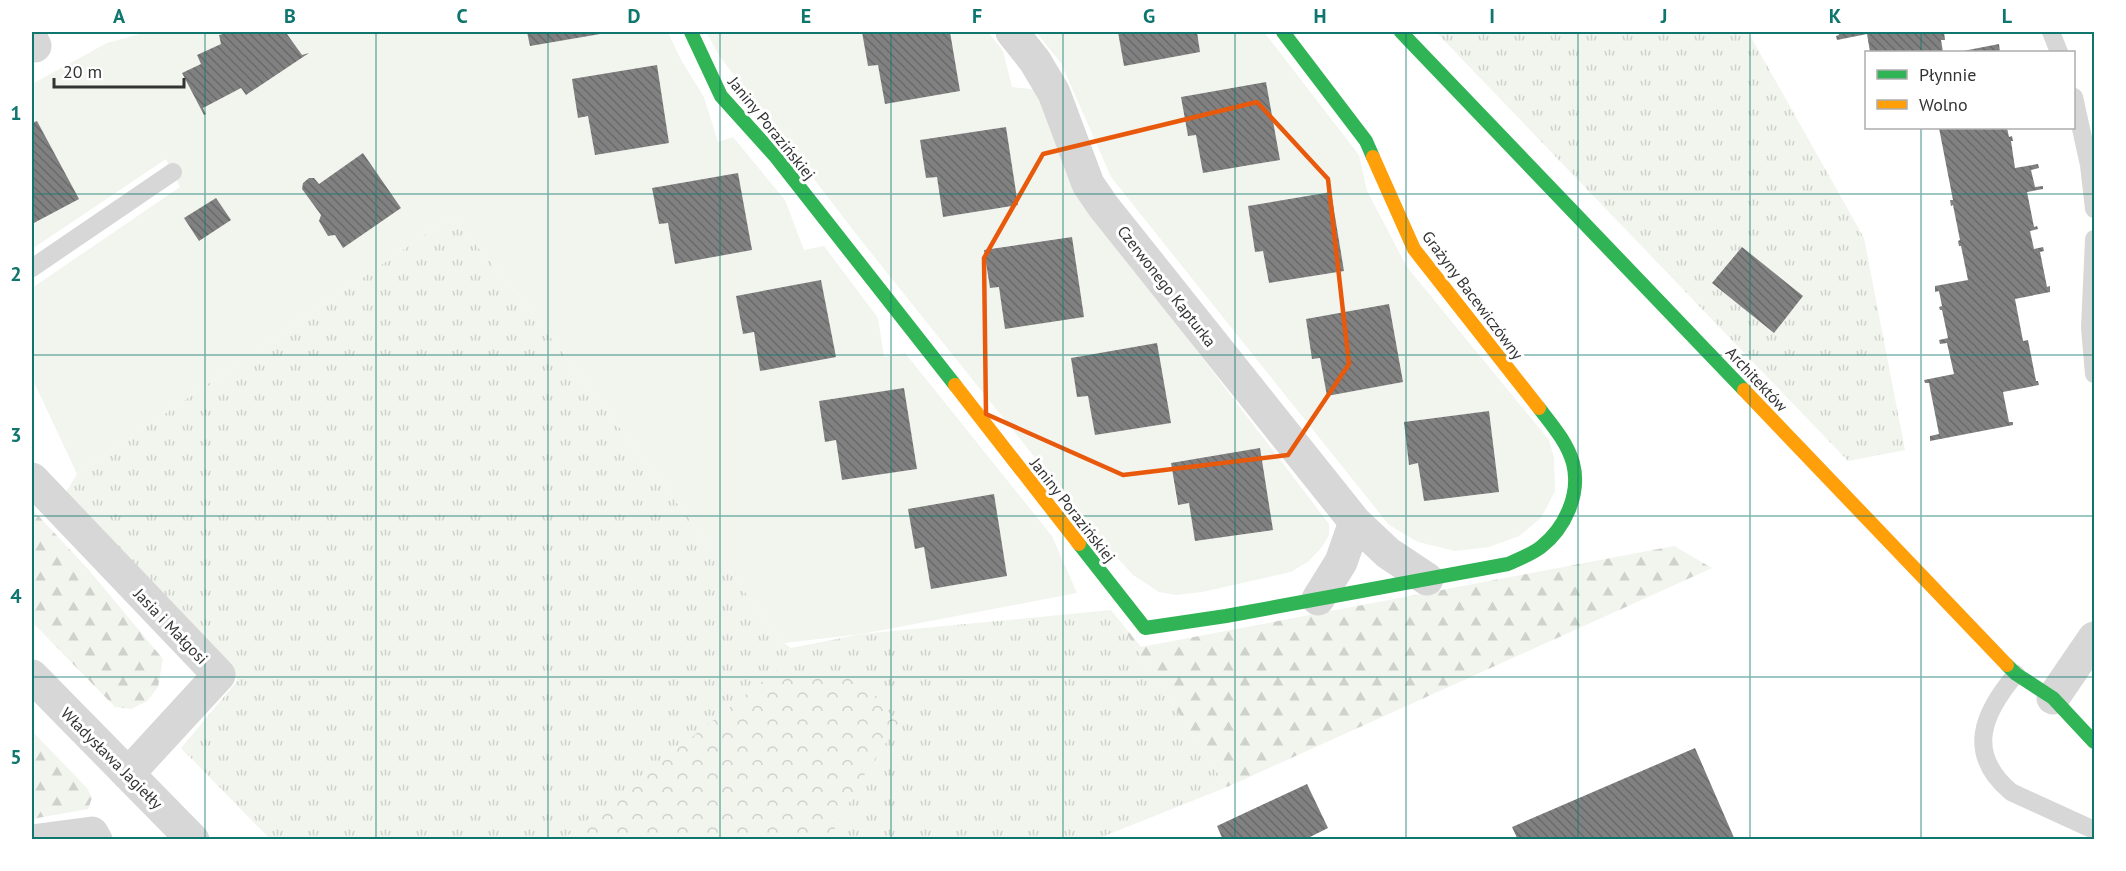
<svg xmlns="http://www.w3.org/2000/svg" width="2126" height="871" font-family="'PT Sans',sans-serif">
<style>
.grass{fill:url(#grass-tufts)}
.forest{fill:url(#forest-firs)}
.park{fill:url(#park-crowns)}
.garden{fill:#f1f5ed;fill-rule:evenodd}
.building{fill:url(#building-back-hatch)}
.lines{fill:none;stroke-linecap:round;stroke-linejoin:round}
.lane{stroke:#d7d7d7;stroke-width:18}
.street{stroke:#d7d7d7;stroke-width:33}
.fast{stroke:#30b455;stroke-width:14}
.slow{stroke:#ff9f0a;stroke-width:14}
.marked{fill:none;stroke:#e8590c;stroke-width:4.5;stroke-linejoin:round}
.grid{fill:none;stroke:#0f766e;stroke-width:1.5;stroke-opacity:0.55}
.labels{text-anchor:middle;stroke-width:6;stroke-linejoin:round;paint-order:stroke}
.street-label{font-size:16px;fill:#333;stroke:#fff}
.neatline{fill:none;stroke:#0f766e;stroke-width:2}
.grid-label{font-size:20px;text-anchor:middle;font-weight:bold;fill:#0f766e}
</style>
<defs>
<pattern id="grass-tufts" width="24" height="20" patternUnits="userSpaceOnUse" patternTransform="scale(1.5)"><rect width="24" height="20" fill="#f1f5ed"/><path d="M3 7l-1-3M5 7V3M7 7l1-3M15 17l-1-3M17 17v-4M19 17l1-3" fill="none" stroke="#cfd2cc"/></pattern>
<pattern id="forest-firs" width="22" height="20" patternUnits="userSpaceOnUse" patternTransform="scale(1.5)"><rect width="22" height="20" fill="#f1f5ed"/><path d="M5 1l3.5 6h-7zM16 11l3.5 6h-7z" fill="#cfd2cc"/></pattern>
<pattern id="park-crowns" width="20" height="18" patternUnits="userSpaceOnUse" patternTransform="scale(1.5)"><rect width="20" height="18" fill="#f1f5ed"/><path d="M2 6a3 3 0 1 1 6 0M12 15a3 3 0 1 1 6 0" fill="none" stroke="#cfd2cc"/></pattern>
<pattern id="building-back-hatch" width="6" height="6" patternUnits="userSpaceOnUse" patternTransform="scale(1.5)"><rect width="6" height="6" fill="#818181"/><path d="M-1 5l2 2M0 0l6 6M5-1l2 2" fill="none" stroke="#6a6a6a"/></pattern>
</defs>
<rect width="100%" height="100%" fill="#fff"/>
<path class="grass" d="M 1436,32 L 1748,32 L 1864,238 L 1905,450 L 1848,461 Z
M 452,216 L 523,301 L 784,643 L 791,648 L 862,634 L 1111,610 L 1227,787 L 1097,839 L 270,839 L 181,748 L 238,680 L 65,494 L 77,474 Z"/>
<path class="forest" d="M 32,509 L 88,569 L 163,659 L 158,687 L 147,701 L 131,709 L 115,707 L 32,622 Z
M 1674,546 L 1712,568 L 1227,787 L 1111,610 L 1141,647 Z
M 32,731 L 87,788 L 92,798 L 88,809 L 32,819 Z"/>
<path class="park" d="M 777,670 L 857,678 L 899,723 L 865,774 L 829,839 L 563,839 Z"/>
<path class="garden" d="M 147,32 L 231,32 L 219,35 L 221,44 L 197,55 L 201,64 L 182,74 L 204,115 L 206,114 L 203,108 L 241,88 L 246,95 L 306,55 L 302,55 L 287,34 L 288,32 L 527,32 L 530,46 L 606,32 L 668,32 L 681,60 L 704,97 L 718,142 L 733,137 L 785,200 L 804,250 L 824,246 L 878,318 L 884,357 L 905,353 L 1052,536 L 1077,593 L 862,634 L 784,643 L 523,301 L 452,216 L 77,474 L 32,378 L 32,288 L 180,187 L 166,159 L 32,249 L 32,224 L 78,199 L 37,121 L 32,123 L 32,84 L 107,43 ZM 656,66 L 669,143 L 595,155 L 588,116 L 579,118 ZM 363,153 L 401,208 L 343,247 L 335,235 L 328,236 L 319,221 L 321,215 L 302,189 L 303,183 L 309,178 L 314,178 L 319,184 ZM 738,173 L 751,250 L 676,264 L 668,223 L 659,224 L 652,188 ZM 736,296 L 836,356 L 761,370 L 753,332 L 743,334 ZM 904,388 L 917,469 L 842,480 L 836,440 L 825,441 L 819,401 ZM 994,494 L 1007,576 L 931,588 L 924,547 L 915,549 Z
M 706,32 L 862,32 L 868,66 L 878,65 L 886,104 L 960,91 L 950,32 L 988,32 L 1003,51 L 1012,87 L 1031,89 L 1040,93 L 1169,314 L 1329,524 L 1329,535 L 1322,547 L 1309,561 L 1291,572 L 1202,592 L 1176,595 L 1159,592 L 1133,575 L 1096,534 L 860,239 L 720,57 ZM 1006,127 L 1018,205 L 943,217 L 937,177 L 926,178 L 921,140 ZM 1071,237 L 1083,316 L 999,287 L 990,288 L 984,250 ZM 1157,344 L 1170,423 L 1095,435 L 1088,396 L 1077,397 L 1071,358 ZM 1260,449 L 1273,530 L 1196,541 L 1189,503 L 1177,505 L 1171,463 Z
M 1036,32 L 1118,32 L 1124,65 L 1200,52 L 1197,32 L 1264,32 L 1359,155 L 1367,191 L 1407,267 L 1549,440 L 1554,458 L 1555,491 L 1541,518 L 1519,536 L 1489,547 L 1455,551 L 1418,542 L 1389,525 L 1111,177 L 1061,63 ZM 1266,82 L 1280,160 L 1203,173 L 1196,135 L 1188,136 L 1181,97 ZM 1331,192 L 1344,271 L 1269,283 L 1263,251 L 1255,251 L 1248,206 ZM 1389,305 L 1403,382 L 1328,396 L 1320,358 L 1312,359 L 1306,319 ZM 1489,411 L 1499,492 L 1424,501 L 1418,463 L 1409,464 L 1404,422 Z"/>
<path class="building" d="M 231,32 L 288,32 L 289,34 L 287,34 L 302,55 L 309,53 L 246,95 L 241,88 L 203,108 L 206,114 L 204,115 L 182,73 L 201,64 L 197,55 L 221,44 L 219,35 Z
M 527,32 L 606,32 L 606,33 L 530,46 Z
M 862,32 L 950,32 L 960,91 L 885,104 L 878,65 L 868,66 Z
M 1118,32 L 1197,32 L 1200,52 L 1124,66 Z
M 1838,32 L 1944,32 L 1945,40 L 1941,40 L 1943,52 L 1870,52 L 1867,34 L 1837,40 L 1836,36 L 1839,35 Z
M 1999,44 L 2000,52 L 1963,52 L 1963,51 Z
M 657,65 L 669,143 L 595,155 L 588,116 L 578,118 L 572,79 Z
M 1266,82 L 1280,160 L 1203,173 L 1196,135 L 1188,136 L 1181,97 Z
M 37,121 L 79,199 L 32,224 L 32,123 Z
M 1006,127 L 1018,205 L 943,217 L 937,177 L 926,178 L 920,140 Z
M 1939,128 L 2007,128 L 2009,137 L 2012,136 L 2013,141 L 2011,141 L 2015,168 L 2038,164 L 2039,168 L 2031,170 L 2035,187 L 2043,186 L 2043,189 L 2027,192 L 2034,227 L 2037,226 L 2038,229 L 2030,231 L 2034,249 L 2043,247 L 2044,251 L 2040,252 L 2047,287 L 2050,286 L 2050,292 L 2015,299 L 2023,341 L 2028,340 L 2036,381 L 2038,381 L 2039,385 L 2003,392 L 2009,422 L 2013,422 L 2013,425 L 1930,441 L 1930,436 L 1939,434 L 1929,383 L 1925,383 L 1924,380 L 1954,374 L 1947,343 L 1940,344 L 1939,340 L 1948,338 L 1942,310 L 1940,310 L 1939,307 L 1942,306 L 1939,291 L 1935,292 L 1935,286 L 1968,280 L 1961,246 L 1959,246 L 1958,241 L 1960,240 L 1953,205 L 1951,206 L 1950,200 L 1953,200 Z
M 363,153 L 401,208 L 343,248 L 335,235 L 328,236 L 319,221 L 321,215 L 302,189 L 303,183 L 309,178 L 314,178 L 319,184 Z
M 738,173 L 752,250 L 675,264 L 668,223 L 659,224 L 652,188 Z
M 1331,192 L 1344,271 L 1269,283 L 1263,251 L 1255,252 L 1248,206 Z
M 216,198 L 231,220 L 199,241 L 184,218 Z
M 1072,237 L 1084,317 L 1005,329 L 999,287 L 990,288 L 984,250 Z
M 1742,247 L 1803,296 L 1774,333 L 1712,283 Z
M 821,280 L 836,357 L 760,371 L 754,332 L 743,334 L 736,296 Z
M 1389,304 L 1403,382 L 1327,396 L 1320,358 L 1312,359 L 1306,319 Z
M 1157,343 L 1171,423 L 1095,435 L 1088,396 L 1077,397 L 1071,358 Z
M 904,388 L 917,469 L 842,480 L 836,440 L 825,442 L 819,401 Z
M 1489,411 L 1499,492 L 1424,501 L 1418,463 L 1409,465 L 1404,422 Z
M 1260,448 L 1273,530 L 1195,541 L 1189,503 L 1178,505 L 1171,463 Z
M 994,494 L 1007,576 L 931,589 L 924,547 L 915,549 L 908,509 Z
M 1695,748 L 1735,840 L 1518,840 L 1512,827 Z
M 1307,784 L 1328,828 L 1304,840 L 1223,840 L 1217,826 Z"/>
<g class="lines">
<path class="lane" d="M 2051,32 L 2059,52
M 2074,97 L 2089,165 L 2094,209
M 2094,239 L 2090,328 L 2094,374
M 32,268 L 173,172
M 2016,674 C 1983,713 1965,753 2011,792 L 2094,830"/>
<path class="street" d="M 1012,32 L 1035,61 L 1054,93 L 1088,184 L 1103,206 L 1355,522 L 1388,553 L 1427,579
M 32,40 L 35,46
M 32,479 L 219,675 L 128,774
M 1318,599 L 1341,562 L 1355,522
M 32,676 L 193,840
M 2053,698 L 2094,638
M 39,840 L 92,833 L 96,840"/>
<path class="fast" d="M 691,32 L 721,96 L 775,156 L 955,385
M 1283,32 L 1366,141 L 1373,157
M 1401,32 L 1744,390
M 1079,544 L 1145,628 L 1226,616 L 1508,564 C 1519,559 1532,554 1541,547 C 1565,528 1581,494 1573,463 C 1567,442 1552,425 1539,408
M 2007,665 L 2016,674 L 2053,698 L 2094,742"/>
<path class="slow" d="M 1373,157 L 1414,249 L 1539,408
M 955,385 L 1079,544
M 1744,390 L 2007,665"/>
</g>
<path class="marked" d="M 1257,102 L 1328,179 L 1349,364 L 1288,455 L 1123,475 L 986,414 L 984,258 L 1043,154 Z"/>
<path class="grid" d="M 205,32 L 205,840M 376,32 L 376,840M 548,32 L 548,840M 720,32 L 720,840M 891,32 L 891,840M 1063,32 L 1063,840M 1235,32 L 1235,840M 1406,32 L 1406,840M 1578,32 L 1578,840M 1750,32 L 1750,840M 1921,32 L 1921,52M 1921,128 L 1921,840M 32,194 L 2094,194M 32,355 L 2094,355M 32,516 L 2094,516M 32,677 L 2094,677"/>
<g class="labels">
<g class="street-label">
<text transform="translate(772 128) rotate(51)" y="6">Janiny Porazińskiej</text>
<text transform="translate(1167 286) rotate(52)" y="6">Czerwonego Kapturka</text>
<text transform="translate(1473 295) rotate(53)" y="6">Grażyny Bacewiczówny</text>
<text transform="translate(1757 379) rotate(47)" y="6">Architektów</text>
<text transform="translate(1073 510) rotate(52)" y="6">Janiny Porazińskiej</text>
<text transform="translate(171 626) rotate(46)" y="6">Jasia i Małgosi</text>
<text transform="translate(112 758) rotate(45)" y="6">Władysława Jagiełły</text>
</g>
</g>
<rect width="2126" height="871" fill="none" stroke="#ffffff" stroke-width="66"/>
<rect x="1865" y="51" width="210" height="78" fill="#ffffff" stroke="#adadad" stroke-width="1.5"/>
<rect x="1877" y="70" width="30" height="9" fill="#30b455" stroke="#adadad" stroke-width="1.5"/>
<text x="1919" y="81" font-size="18" fill="#333333">Płynnie</text>
<rect x="1877" y="100" width="30" height="9" fill="#ff9f0a" stroke="#adadad" stroke-width="1.5"/>
<text x="1919" y="111" font-size="18" fill="#333333">Wolno</text>
<path d="M54 78v9h130v-9" fill="none" stroke="#333333" stroke-width="3"/>
<text x="63" y="78" font-size="18" fill="#333333" stroke="#ffffff" stroke-width="4.5" paint-order="stroke">20 m</text>
<rect x="33" y="33" width="2060" height="805" class="neatline"/>
<g class="grid-label">
<text x="119" y="23">A</text>
<text x="290" y="23">B</text>
<text x="462" y="23">C</text>
<text x="634" y="23">D</text>
<text x="806" y="23">E</text>
<text x="977" y="23">F</text>
<text x="1149" y="23">G</text>
<text x="1320" y="23">H</text>
<text x="1492" y="23">I</text>
<text x="1664" y="23">J</text>
<text x="1835" y="23">K</text>
<text x="2007" y="23">L</text>
<text x="16" y="120">1</text>
<text x="16" y="281">2</text>
<text x="16" y="442">3</text>
<text x="16" y="603">4</text>
<text x="16" y="764">5</text>
</g>
</svg>
